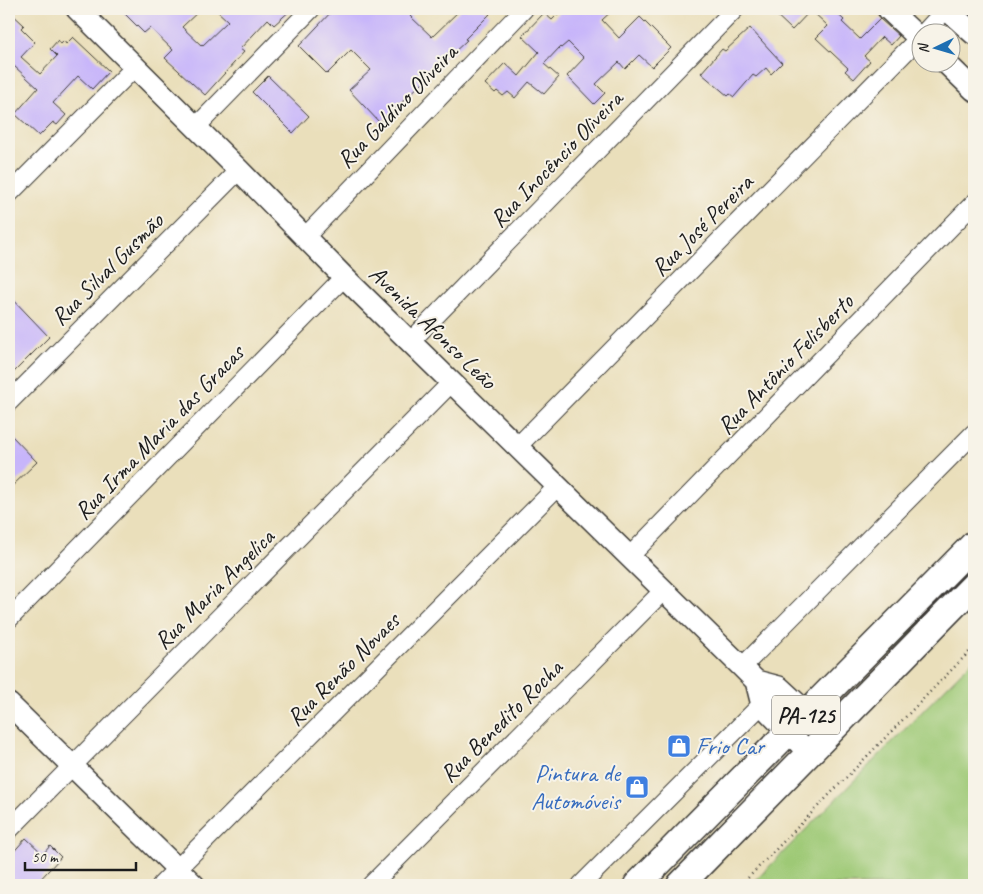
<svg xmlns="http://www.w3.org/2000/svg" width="983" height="894" font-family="Caveat,sans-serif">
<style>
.green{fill:#9ec976;stroke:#5d7249}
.building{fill:#c7b5fa}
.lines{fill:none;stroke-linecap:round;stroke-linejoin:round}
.minor-casing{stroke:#3b3934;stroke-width:20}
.tertiary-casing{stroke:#3b3934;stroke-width:24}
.primary-casing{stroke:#3b3934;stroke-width:29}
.path{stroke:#3b3934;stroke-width:2.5;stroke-dasharray:1 4;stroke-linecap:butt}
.minor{stroke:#fff;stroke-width:18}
.tertiary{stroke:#fff;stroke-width:21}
.primary{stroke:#fff;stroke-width:26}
.labels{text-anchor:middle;stroke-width:4;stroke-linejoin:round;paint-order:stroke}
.shield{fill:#f7f3e8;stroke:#5e5c59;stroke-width:1}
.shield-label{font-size:22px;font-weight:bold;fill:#1c1c1c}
.street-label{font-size:24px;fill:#1c1c1c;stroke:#f7f3e8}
.shop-label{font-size:24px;fill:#366cbe;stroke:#f7f3e8;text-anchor:start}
</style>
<rect width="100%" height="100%" fill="#f7f3e8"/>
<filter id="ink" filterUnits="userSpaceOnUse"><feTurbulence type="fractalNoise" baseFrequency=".02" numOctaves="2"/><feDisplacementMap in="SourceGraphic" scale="10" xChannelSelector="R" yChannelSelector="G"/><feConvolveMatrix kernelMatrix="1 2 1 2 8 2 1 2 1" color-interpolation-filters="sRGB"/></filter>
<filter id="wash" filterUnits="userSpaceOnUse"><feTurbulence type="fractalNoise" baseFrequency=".0096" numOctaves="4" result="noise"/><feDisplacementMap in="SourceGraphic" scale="20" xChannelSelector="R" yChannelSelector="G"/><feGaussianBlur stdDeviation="1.12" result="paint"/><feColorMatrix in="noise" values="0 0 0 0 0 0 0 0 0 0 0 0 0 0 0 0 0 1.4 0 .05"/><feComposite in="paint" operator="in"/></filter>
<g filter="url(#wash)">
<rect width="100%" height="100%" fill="#eadfbb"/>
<path class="green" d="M 974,659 L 974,885 L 751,885 Z"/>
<g id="blocks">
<path class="building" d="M 120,9 L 161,9 L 165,13 L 170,9 L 201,9 L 182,27 L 202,46 L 228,21 L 215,9 L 292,9 L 274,25 L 268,19 L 240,49 L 244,52 L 205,95 L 165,58 L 173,50 L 150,28 L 144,33 Z
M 334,9 L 418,9 L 410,16 L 432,37 L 461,9 L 484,9 L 490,14 L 465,39 L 467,40 L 451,55 L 448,53 L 424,81 L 380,123 L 349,90 L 371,70 L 351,50 L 327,74 L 299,46 Z
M 563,9 L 614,9 L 602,20 L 619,38 L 640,17 L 671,48 L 652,67 L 639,55 L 625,69 L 619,62 L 596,84 L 605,93 L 594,104 L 567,76 L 584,58 L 568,42 L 561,48 L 560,47 L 544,64 L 559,77 L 544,94 L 529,82 L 515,98 L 508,92 L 503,96 L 497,91 L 495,93 L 485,84 L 505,63 L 519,76 L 539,52 L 522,36 L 544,13 L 552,20 Z
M 770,9 L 832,9 L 844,20 L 842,22 L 860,39 L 880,19 L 899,36 L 891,45 L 882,37 L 864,56 L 870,61 L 854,79 L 845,71 L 848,68 L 816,38 L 828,26 L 811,10 L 792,30 Z
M 9,11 L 24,25 L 21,28 L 35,42 L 21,57 L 40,74 L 57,56 L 50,49 L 58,40 L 61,44 L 64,41 L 66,44 L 73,37 L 109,71 L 92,89 L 78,76 L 53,103 L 66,115 L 57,125 L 53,122 L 39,136 L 15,114 L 38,88 L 14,66 L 9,71 Z
M 750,28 L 782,63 L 771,74 L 766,68 L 756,77 L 753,75 L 734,97 L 730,94 L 728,96 L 701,73 L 722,49 L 725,51 Z
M 268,76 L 309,116 L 293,133 L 252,92 Z
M 9,295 L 49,337 L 9,377 Z
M 9,433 L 37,462 L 9,489 Z
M 26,838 L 43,854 L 50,846 L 61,857 L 35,885 L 9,885 L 9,857 Z"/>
</g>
</g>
<g filter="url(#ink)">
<use href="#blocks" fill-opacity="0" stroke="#3b3934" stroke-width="1"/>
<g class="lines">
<g class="minor-casing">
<path id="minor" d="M 925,32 L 946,9
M 196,127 L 311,9
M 9,194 L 135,67
M 305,237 L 524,9
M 411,341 L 735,9
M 9,402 L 239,170
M 518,446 L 920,37
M 629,557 L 974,203
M 9,619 L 344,277
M 742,667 L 974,433
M 9,830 L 452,382
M 161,885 L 558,486
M 371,885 L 664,590
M 581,885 L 771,695"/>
</g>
<g class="tertiary-casing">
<path id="tertiary" d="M 77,9 L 239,170 L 344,277 L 742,667 L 756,681 L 762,705 L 810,754
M 888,9 L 920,39
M 946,9 L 974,34
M 945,62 L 974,90
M 756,681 L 779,687 L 829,733
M 9,704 L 194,885"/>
</g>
<g class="primary-casing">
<path id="primary" d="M 637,885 L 974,544
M 680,885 L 974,585"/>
</g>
<path class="path" d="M 741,885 L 974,647"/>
<use href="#minor" class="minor"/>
<use href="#tertiary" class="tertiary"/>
<use href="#primary" class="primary"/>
</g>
</g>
<defs>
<g id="shop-square" transform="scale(1.25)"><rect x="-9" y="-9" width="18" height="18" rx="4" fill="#3f7fe0" stroke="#f7f3e8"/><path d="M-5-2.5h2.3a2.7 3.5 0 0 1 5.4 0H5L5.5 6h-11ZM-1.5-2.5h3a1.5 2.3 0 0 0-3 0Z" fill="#fff"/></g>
</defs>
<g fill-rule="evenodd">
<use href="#shop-square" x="679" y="746"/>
<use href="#shop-square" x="637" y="787"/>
</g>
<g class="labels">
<rect class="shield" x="772" y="695.5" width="68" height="39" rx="4"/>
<g class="shield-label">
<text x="806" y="723">PA-125</text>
</g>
<g class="street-label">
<text transform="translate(397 106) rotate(-46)" y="8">Rua Galdino Oliveira</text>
<text transform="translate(556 159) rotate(-46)" y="8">Rua Inocêncio Oliveira</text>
<text transform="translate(702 225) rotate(-45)" y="8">Rua José Pereira</text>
<text transform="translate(107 269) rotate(-45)" y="8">Rua Silval Gusmão</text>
<text transform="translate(433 327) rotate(44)" y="8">Avenida Afonso Leão</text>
<text transform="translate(785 364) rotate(-46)" y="8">Rua Antônio Felisberto</text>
<text transform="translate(159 432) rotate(-46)" y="8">Rua Irma Maria das Gracas</text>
<text transform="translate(214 589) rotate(-45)" y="8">Rua Maria Angelica</text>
<text transform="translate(343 669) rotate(-45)" y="8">Rua Renão Novaes</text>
<text transform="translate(501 721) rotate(-45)" y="8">Rua Benedito Rocha</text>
</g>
<g class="shop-label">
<text x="696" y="754">Frio Car</text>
<text x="620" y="781" text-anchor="end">Pintura de<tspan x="620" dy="28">Automóveis</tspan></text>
</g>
</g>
<rect width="983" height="894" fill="none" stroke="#f7f3e8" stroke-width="30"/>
<g transform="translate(936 48) rotate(265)"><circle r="24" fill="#f7f3e8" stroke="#9f9d96"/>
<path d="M0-4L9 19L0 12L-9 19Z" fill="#1f6fb2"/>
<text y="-8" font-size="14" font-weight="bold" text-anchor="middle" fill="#1c1c1c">N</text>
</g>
<path d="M25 862v8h111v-8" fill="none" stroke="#1c1c1c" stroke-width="2.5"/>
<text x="32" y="862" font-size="15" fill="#1c1c1c" stroke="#f7f3e8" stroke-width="4" paint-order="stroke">50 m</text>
</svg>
